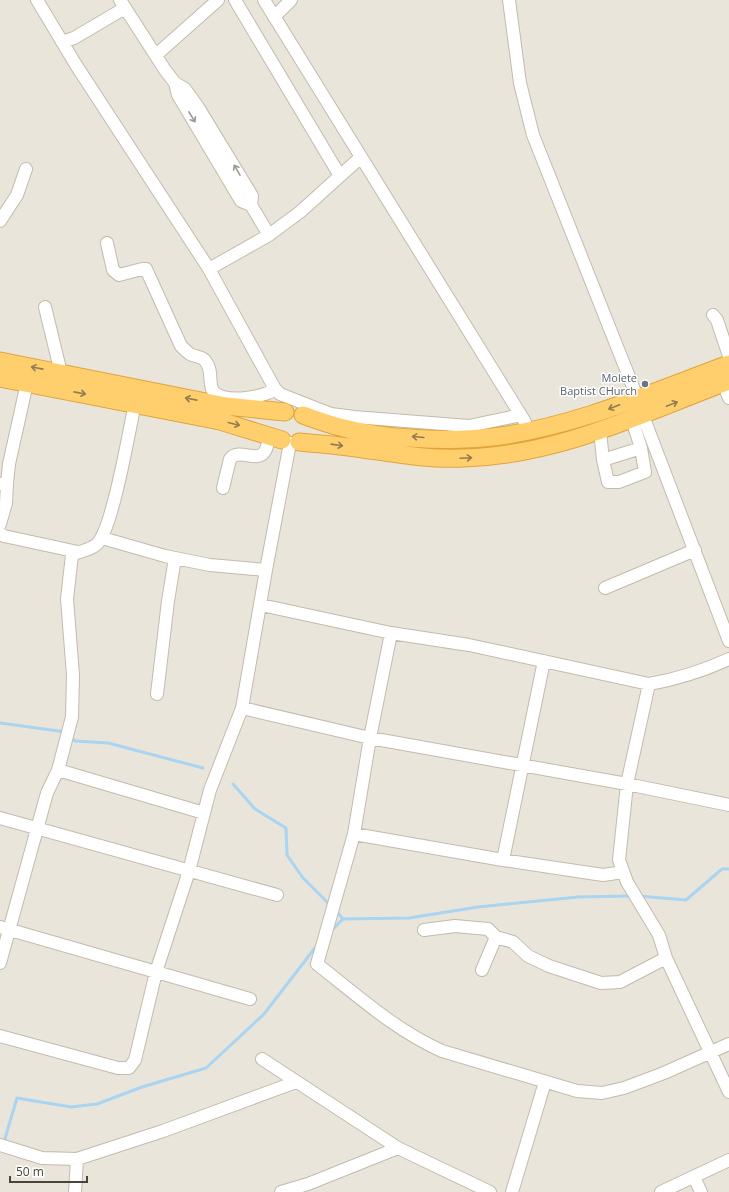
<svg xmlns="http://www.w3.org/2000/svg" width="729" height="1192" font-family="'Open Sans',sans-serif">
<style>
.residential{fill:#eae5da}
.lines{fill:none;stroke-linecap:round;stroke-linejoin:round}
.stream{stroke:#a9d4f2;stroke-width:3}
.minor-casing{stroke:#c2bbae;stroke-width:14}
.highway-casing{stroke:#e0a43c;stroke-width:19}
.minor{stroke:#fff;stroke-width:12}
.highway{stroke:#ffcf6e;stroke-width:17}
.oneway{stroke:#9c9892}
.oneway2{stroke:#937c4e}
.worship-dot{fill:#6b7280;stroke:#fff;stroke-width:1.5}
.labels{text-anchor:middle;stroke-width:3;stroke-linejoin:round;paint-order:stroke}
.worship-label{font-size:11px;fill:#5b616d;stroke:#fff;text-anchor:end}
</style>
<rect width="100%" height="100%" fill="#f6f3ec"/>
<path class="residential" d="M 0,0 L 729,0 L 729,1192 L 0,1192 Z"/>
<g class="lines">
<path class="stream" d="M 0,723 L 66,732
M 70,735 L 75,741 L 108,743 L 203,768
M 233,784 L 255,809 L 286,828 L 287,855 L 303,878 L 330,905
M 639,896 L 686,900 L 722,869 L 729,869
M 335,910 L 343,919
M 331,931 L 343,919 L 409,918 L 478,907 L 578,897 L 631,896
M 4,1142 L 17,1098 L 71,1107 L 97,1104 L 142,1087 L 206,1068 L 264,1014 L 318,944"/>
<g class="minor-casing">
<path id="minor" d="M 37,0 L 76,65 L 209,269 L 275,389 L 280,394 L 331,414 L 354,417 L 469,426 L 521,415
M 120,0 L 165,70 L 175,83 L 185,89 L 198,107 L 252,196 L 251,205
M 235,0 L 340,176
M 264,0 L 525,422
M 509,0 L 520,83 L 533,135 L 637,397
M 274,17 L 291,0
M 62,42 L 74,38 L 125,8
M 156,55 L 218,0
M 175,83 L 178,95 L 241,201 L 251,205 L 269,235
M 0,221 L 17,195 L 26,169
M 107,243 L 113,270 L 119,275 L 142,269 L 146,269 L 181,346 C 184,349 187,352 190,354 C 195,357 203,356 206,362 C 212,369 209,380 212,389 C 219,405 264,398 275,389
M 209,269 L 269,235 L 300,212 L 361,157
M 45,307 L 61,373
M 713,315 L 717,320 L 729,356
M 723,383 L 729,398
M 643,416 L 729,641
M 600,431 L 603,460 L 641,448 L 632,420
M 603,460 L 608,482 L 619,482 L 645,472 L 641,448
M 0,484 L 7,483 L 9,464 L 27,383
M 223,488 L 230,459 C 239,447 258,464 265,451 C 268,446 268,440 270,435
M 0,524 L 6,503 L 7,483
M 0,533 L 4,536 L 78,552
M 102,538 L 165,556 L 210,565 L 266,570
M 605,588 L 695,550
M 261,605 L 391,633 L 469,645 L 649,684 C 678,679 703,671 729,659
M 391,633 L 370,738 L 354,834 L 317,964 C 358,996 395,1030 442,1051 L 577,1091 L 602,1093 L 624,1088 L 664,1073 L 729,1044
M 649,684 L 627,784 L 619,860 L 627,882 L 659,935 L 666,958 L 729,1092
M 157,694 L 168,601 L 175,558
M 242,708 L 370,738 L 627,784 L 729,805
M 58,770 L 204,813
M 0,818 L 277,895
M 354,834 L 503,860 L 603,875 L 623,872
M 503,860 L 544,661
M 0,927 L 250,999
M 424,930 L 455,926 L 488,929 L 496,937 L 482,970
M 496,937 L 513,942 L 528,956 L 549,966 L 601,983 L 620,982 L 666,958
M 0,963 L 47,793 L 58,770 L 72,717 L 73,675 L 67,599 L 72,555 C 80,551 91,550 97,544 C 113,528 129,430 135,404
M 0,1036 L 118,1068 L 129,1068 L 135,1060 L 156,972 L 189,871 L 210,790 L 242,708 L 266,570 L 290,443
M 262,1059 L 398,1148 L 490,1192
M 0,1145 L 42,1158 L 77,1159 L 163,1131 L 296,1082
M 694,1177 L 701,1192
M 75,1192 L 77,1159
M 281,1192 L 308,1184 L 398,1148
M 512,1192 L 545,1082
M 661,1192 L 729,1160"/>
</g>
<g class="highway-casing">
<path id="highway" d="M 0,361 L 226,406 L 285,412
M 0,378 L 220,421 L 282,440
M 303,415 C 317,420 330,425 344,428 C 384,439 450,442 492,437 C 572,428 653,392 729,364
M 299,442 C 318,444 337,445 356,448 C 392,453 427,460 464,458 C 560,455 640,414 729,381"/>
</g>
<use href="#minor" class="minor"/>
<use href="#highway" class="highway"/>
</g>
<defs><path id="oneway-shaft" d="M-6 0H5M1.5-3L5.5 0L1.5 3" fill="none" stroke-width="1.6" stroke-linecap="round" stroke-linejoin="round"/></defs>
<g class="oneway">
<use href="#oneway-shaft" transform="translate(192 117) rotate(58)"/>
<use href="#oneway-shaft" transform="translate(237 170) rotate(-120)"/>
</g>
<g class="oneway2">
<use href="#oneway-shaft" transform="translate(37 368) rotate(-169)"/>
<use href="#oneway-shaft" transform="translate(80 393) rotate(11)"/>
<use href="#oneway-shaft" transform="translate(191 399) rotate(-169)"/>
<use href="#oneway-shaft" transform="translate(672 404) rotate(-22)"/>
<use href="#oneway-shaft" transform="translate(614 407) rotate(159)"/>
<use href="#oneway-shaft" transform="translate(234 424) rotate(14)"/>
<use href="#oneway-shaft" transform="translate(418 437) rotate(-175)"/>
<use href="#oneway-shaft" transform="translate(337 445) rotate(8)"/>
<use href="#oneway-shaft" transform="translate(466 458) rotate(-3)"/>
</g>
<circle class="worship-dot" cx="645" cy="384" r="4"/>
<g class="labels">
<g class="worship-label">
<text x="637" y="382">Molete<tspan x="637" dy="13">Baptist CHurch</tspan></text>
</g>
</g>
<path d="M10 1176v6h77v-6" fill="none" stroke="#4b4439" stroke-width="2"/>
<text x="16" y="1176" font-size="12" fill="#4b4439" stroke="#ffffff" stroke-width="3" paint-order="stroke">50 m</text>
</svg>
